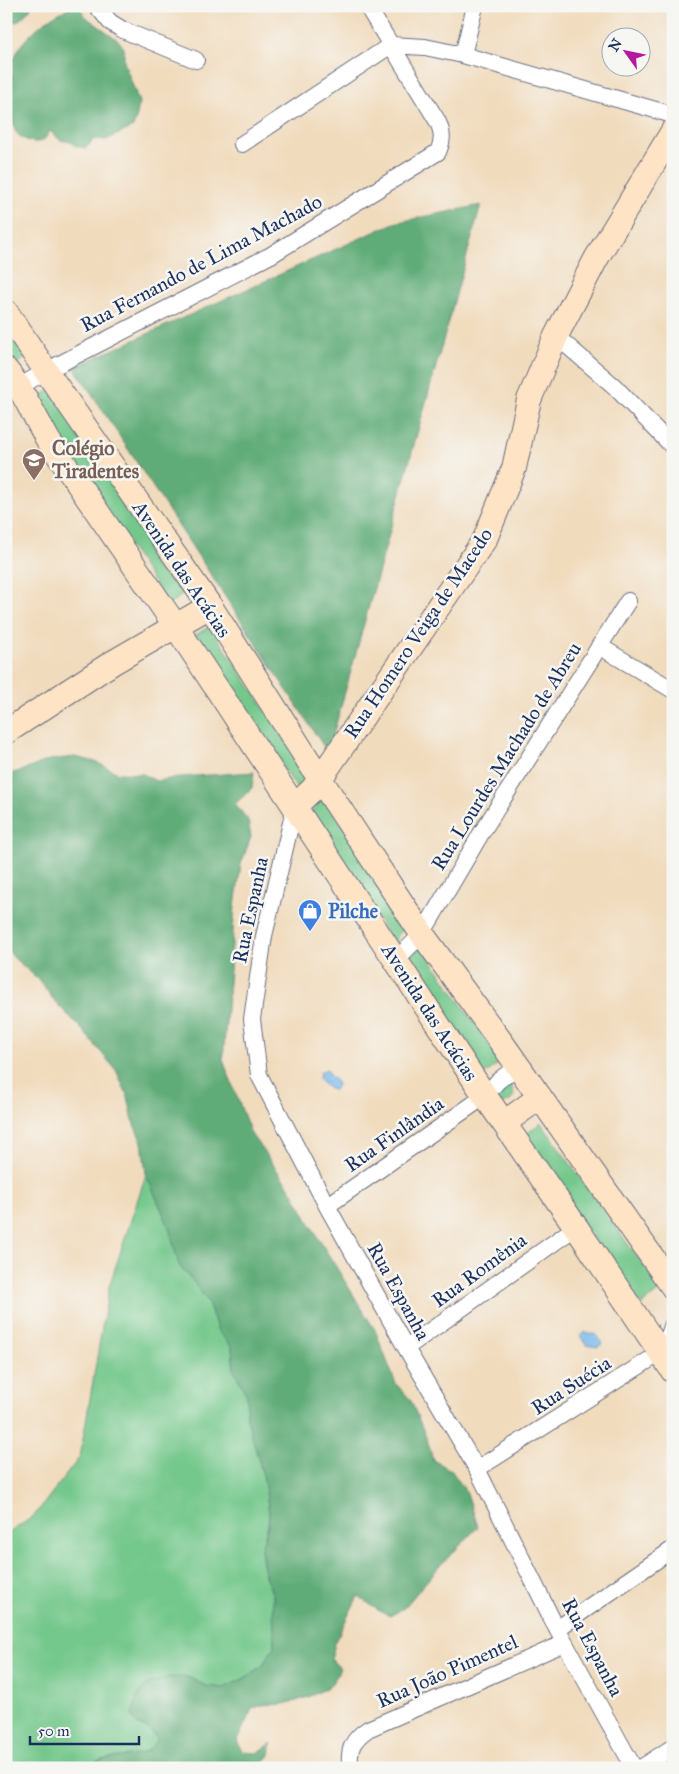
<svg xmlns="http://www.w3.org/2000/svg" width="679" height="1774" font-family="'IM FELL Great Primer',serif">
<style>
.green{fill:#75c88c;stroke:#487c75}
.forest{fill:#60ac78;stroke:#3e6e6b}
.water{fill:#78b8ec;stroke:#4a74a5}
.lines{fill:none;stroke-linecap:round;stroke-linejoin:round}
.street-casing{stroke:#666b7f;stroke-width:18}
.secondary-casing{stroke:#666b7f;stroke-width:26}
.street{stroke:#fff;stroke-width:16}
.secondary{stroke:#fee4c5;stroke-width:24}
.labels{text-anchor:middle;stroke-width:5;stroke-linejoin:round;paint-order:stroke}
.street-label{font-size:20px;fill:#1b2f5e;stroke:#f6f6f2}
.education-label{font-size:20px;font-weight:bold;fill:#785e54;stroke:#f6f6f2;text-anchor:start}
.shop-label{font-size:20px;font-weight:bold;fill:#366cbe;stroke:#f6f6f2;text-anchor:start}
</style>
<rect width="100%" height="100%" fill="#f6f6f2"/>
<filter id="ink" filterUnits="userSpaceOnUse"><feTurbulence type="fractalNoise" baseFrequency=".02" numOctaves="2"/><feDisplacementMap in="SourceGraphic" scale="10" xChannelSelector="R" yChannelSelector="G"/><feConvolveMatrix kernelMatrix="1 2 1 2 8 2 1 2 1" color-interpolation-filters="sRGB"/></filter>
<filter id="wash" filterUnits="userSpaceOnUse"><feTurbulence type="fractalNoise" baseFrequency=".0096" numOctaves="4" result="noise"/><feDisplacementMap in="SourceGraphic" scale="20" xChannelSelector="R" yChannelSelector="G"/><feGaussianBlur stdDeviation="1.12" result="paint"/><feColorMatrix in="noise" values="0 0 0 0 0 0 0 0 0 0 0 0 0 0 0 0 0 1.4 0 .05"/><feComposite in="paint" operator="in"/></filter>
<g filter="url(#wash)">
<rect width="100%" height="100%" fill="#f1dbbd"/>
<path class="green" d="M 6,325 L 28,356 L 12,368 L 6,361 Z
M 52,388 L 187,591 L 169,605 L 32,402 Z
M 210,626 L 307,773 L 298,789 L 191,638 Z
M 323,797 L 406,920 L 394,944 L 309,814 Z
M 422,947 L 501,1062 L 482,1076 L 402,961 Z
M 505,1084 L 512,1087 L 514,1095 L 510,1101 L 503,1104 L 496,1100 L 498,1086 Z
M 541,1123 L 661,1290 L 641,1305 L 521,1138 Z
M 146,1174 L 169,1227 L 179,1265 L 193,1281 L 208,1302 L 218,1331 L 232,1347 L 234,1370 L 247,1396 L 247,1418 L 264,1479 L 269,1512 L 268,1525 L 261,1549 L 265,1575 L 273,1595 L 274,1648 L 261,1667 L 245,1678 L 224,1688 L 206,1686 L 188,1677 L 137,1724 L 149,1729 L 157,1739 C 155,1742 153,1747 150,1749 C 133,1762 106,1751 88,1768 L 6,1768 L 6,1535 L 34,1516 L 80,1457 L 109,1287 Z"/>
<path class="forest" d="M 6,6 L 31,6 L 29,11 L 17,22 L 8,20 L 6,23 Z
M 73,6 L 78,6 L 86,17 L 118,40 L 124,48 L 124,62 L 139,102 L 137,116 L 133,127 L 106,140 L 94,139 L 86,148 L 76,146 L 71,142 L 60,140 L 50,131 C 48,134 46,138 43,140 C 34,146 17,138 14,128 C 11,118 11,69 14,59 C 23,35 50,16 73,6 Z
M 481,205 L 328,753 L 74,367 L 394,223 Z
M 75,757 L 96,762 L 118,773 L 143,774 L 156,781 L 180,777 L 254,772 L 252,788 L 235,804 L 248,820 L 251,837 L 241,864 L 235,906 L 223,1060 L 251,1134 L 292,1191 L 317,1236 L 375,1330 L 396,1384 L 410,1399 L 427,1439 L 433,1460 L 451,1470 L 467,1493 L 478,1527 L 437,1569 L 404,1608 L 390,1616 L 378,1610 L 358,1596 L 336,1640 L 331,1659 L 340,1668 C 338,1672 336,1678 333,1682 C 324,1693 296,1702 283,1704 C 268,1706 267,1702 252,1709 L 237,1741 L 243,1752 L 257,1753 L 272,1743 L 270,1755 L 260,1768 L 88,1768 C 106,1751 133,1762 150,1749 C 153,1747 155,1741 157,1738 L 149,1729 L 137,1724 L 132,1715 L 137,1696 L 147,1684 L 169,1677 L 188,1677 L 206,1686 L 224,1688 L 245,1678 L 261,1667 L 274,1648 L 273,1595 L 265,1575 L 261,1549 L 268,1525 L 269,1512 L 264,1479 L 247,1418 L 247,1396 L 234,1370 L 232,1347 L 218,1331 L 208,1302 L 193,1281 L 179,1265 L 169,1227 L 146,1174 L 142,1142 L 134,1125 L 128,1097 L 116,1070 L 79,1026 L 57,1004 L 38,979 L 15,959 L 6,948 L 6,775 L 27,769 L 49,760 Z"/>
<path class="water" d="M 327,1069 L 329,1075 L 336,1081 L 337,1085 L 334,1090 C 328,1090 322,1083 319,1079 L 320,1072 Z
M 586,1332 L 596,1335 L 603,1343 L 598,1347 L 586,1345 L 583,1338 L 580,1336 Z"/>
</g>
<g filter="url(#ink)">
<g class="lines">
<g class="street-casing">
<path id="street" d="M 97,6 L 110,22 L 123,30 L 196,60
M 463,55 L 475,6
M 242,144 L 391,45 L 425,47 L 463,55 L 673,115
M 556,336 L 614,386 L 673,447
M 19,387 L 46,371 L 271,255 L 438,152 C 443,140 443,134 438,122 L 367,6
M 599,646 L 673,690
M 295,806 L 264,936 L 252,1019 L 259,1075 L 327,1206 L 406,1348 L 477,1469 L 557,1629 L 634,1768
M 396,960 L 422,934 L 482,832 L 628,601
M 327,1206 L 485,1096 L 498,1081 L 518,1066
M 406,1348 L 576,1227
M 477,1469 L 660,1353 L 666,1344 L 673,1324
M 557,1629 L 673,1549
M 351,1768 C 347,1750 353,1739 368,1729 L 565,1643
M 641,1768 L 673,1747"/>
</g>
<g class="secondary-casing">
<path id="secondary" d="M 6,312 L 46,371 L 210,606 L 320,779 L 422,934 L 504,1046 L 673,1287
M 6,370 L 19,387 L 48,440 L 175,625 L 485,1096 L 576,1227 L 673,1371
M 6,732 L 112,663 L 210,606
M 295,806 L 313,789 L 485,539 L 514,468 L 529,400 L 556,336 L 596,259 L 673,131
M 504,1123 L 540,1097"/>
</g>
<use href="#street" class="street"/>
<use href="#secondary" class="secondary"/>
</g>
</g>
<defs>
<g id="school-pin" transform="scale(1.25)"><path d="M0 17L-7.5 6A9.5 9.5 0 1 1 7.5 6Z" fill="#8d6e63" stroke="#f6f6f2"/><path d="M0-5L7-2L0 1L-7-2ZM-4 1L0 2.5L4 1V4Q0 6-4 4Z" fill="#fff"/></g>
<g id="shop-pin" transform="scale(1.25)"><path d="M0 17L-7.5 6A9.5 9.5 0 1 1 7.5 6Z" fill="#3f7fe0" stroke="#f6f6f2"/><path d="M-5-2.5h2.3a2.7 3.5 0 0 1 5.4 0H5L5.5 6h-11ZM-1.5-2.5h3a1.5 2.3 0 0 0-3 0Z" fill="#fff"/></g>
</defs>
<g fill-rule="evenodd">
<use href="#school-pin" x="34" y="460"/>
<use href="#shop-pin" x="310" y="911"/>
</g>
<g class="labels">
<g class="street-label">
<text transform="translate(201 263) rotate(-28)" y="7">Rua Fernando de Lima Machado</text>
<text transform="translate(182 569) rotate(56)" y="7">Avenida das Acácias</text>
<text transform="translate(418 633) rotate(-56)" y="7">Rua Homero Veiga de Macedo</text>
<text transform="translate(506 756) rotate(-58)" y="7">Rua Lourdes Machado de Abreu</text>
<text transform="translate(250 910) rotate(-78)" y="7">Rua Espanha</text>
<text transform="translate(430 1012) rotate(57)" y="7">Avenida das Acácias</text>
<text transform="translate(394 1134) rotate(-35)" y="7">Rua Finlândia</text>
<text transform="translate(479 1270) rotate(-36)" y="7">Rua Romênia</text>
<text transform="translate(399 1291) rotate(61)" y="7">Rua Espanha</text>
<text transform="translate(571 1385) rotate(-33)" y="7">Rua Suécia</text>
<text transform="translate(593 1647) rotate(62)" y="7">Rua Espanha</text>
<text transform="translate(447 1671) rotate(-24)" y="7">Rua João Pimentel</text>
</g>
<g class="education-label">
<text x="52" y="455">Colégio<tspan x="52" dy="23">Tiradentes</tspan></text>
</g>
<g class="shop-label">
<text x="328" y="918">Pilche</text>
</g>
</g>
<rect width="679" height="1774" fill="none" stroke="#f6f6f2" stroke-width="25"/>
<g transform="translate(626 52) rotate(303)"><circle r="24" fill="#f6f6f2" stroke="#9ea6b7"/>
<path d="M0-4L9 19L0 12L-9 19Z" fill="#b5179e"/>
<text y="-8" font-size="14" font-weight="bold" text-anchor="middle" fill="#1b2f5e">N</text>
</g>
<path d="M30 1736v8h109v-8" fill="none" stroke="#1b2f5e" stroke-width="2.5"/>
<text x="38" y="1736" font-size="15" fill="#1b2f5e" stroke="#f6f6f2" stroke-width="4" paint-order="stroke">50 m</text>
</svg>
